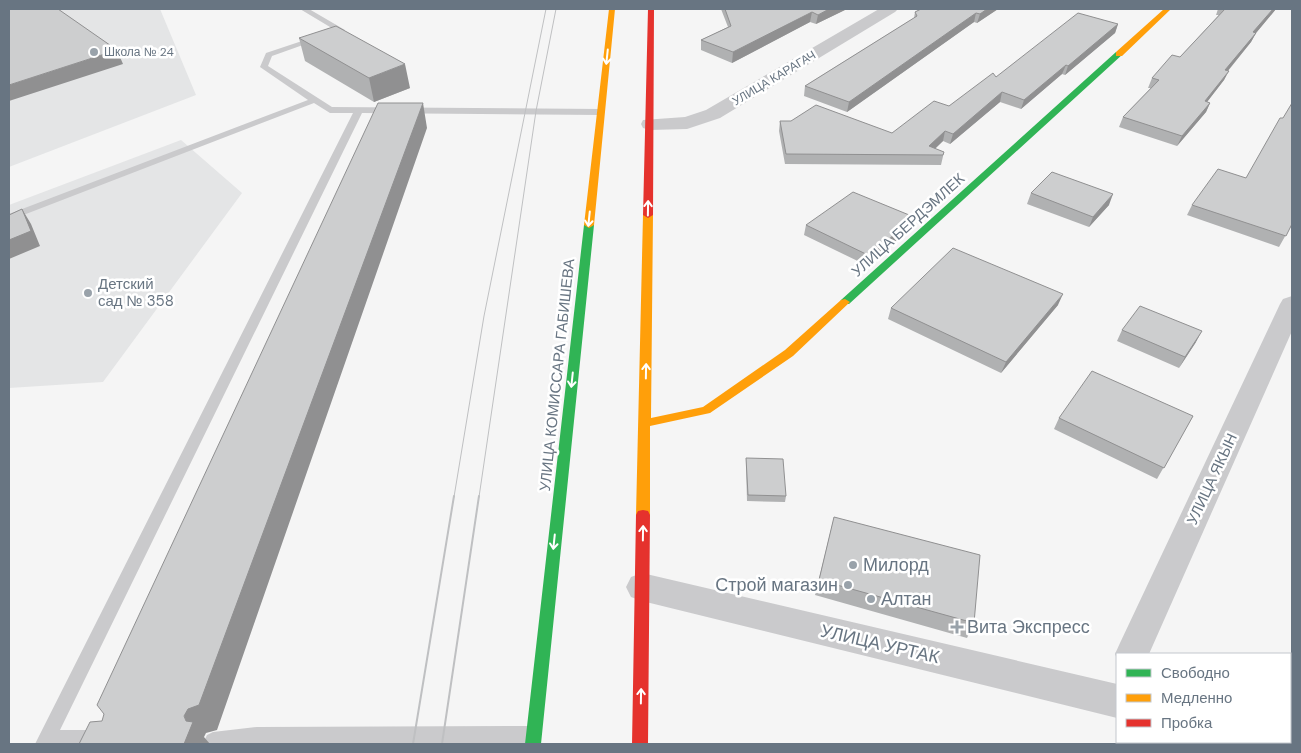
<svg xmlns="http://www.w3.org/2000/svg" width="1301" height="753" font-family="'DM Sans',sans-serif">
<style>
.built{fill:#e4e5e6}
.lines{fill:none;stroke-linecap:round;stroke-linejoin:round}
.lane{fill:#cacacc;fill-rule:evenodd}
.street{fill:#cacacc;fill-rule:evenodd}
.fast{fill:#30b455;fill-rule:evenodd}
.slow{fill:#ff9f0a;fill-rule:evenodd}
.jam{fill:#e5322d;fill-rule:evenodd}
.tram-far1{stroke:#bfc0c2;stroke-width:1}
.tram{stroke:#bfc0c2;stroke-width:2}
.wall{fill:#b0b1b2}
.shaded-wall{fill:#909091}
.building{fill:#cdcecf;stroke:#909091}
.oneway{stroke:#fff}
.poi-dot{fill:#99a2aa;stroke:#fff;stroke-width:2}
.labels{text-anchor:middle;stroke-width:5;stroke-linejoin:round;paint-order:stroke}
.far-poi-label{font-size:12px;fill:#687582;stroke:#fff;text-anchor:start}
.far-street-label{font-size:12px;fill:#687582;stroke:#fff}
.street-label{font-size:15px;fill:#687582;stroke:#fff}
.poi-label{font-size:15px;fill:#687582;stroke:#fff;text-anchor:start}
.near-poi-label{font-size:18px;fill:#687582;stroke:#fff;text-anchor:start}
.near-street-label{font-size:18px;fill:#687582;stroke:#fff}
</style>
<rect width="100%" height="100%" fill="#f5f5f5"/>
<path class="built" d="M 9,9 L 160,9 L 196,95 L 9,167 Z
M 181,140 L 242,193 L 103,382 L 9,388 L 9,205 Z"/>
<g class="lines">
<path class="lane" d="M 300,9 L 309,9 L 345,30 L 272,56 L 268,66 L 332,107 L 601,109 L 605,112 L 601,115 L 362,113 L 60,730 L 97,730 L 103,733 L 106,739 L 104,744 L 35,744 L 353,113 L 330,113 L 314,103 L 13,219 L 9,220 L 9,214 L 308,100 L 260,67 L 266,53 L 335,30 Z
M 531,726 L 537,729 L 540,735 L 537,741 L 531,744 L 206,744 L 204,741 L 207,735 L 213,732 L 257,727 Z"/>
<path class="street" d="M 879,9 L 898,9 L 895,12 L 720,118 L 687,129 L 650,130 L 643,128 L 641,124 L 643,120 L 685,117 L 706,110 Z
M 1292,296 L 1292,331 L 1149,654 L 1117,654 L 1117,659 L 1115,654 L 1120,643 L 1280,304 L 1283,299 Z
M 642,573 L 1117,684 L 1117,718 L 642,601 L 631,597 L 626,587 L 631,577 Z
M 1290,730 L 1292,731 L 1292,744 L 1251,744 L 1250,742 L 1290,742 Z"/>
<path class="fast" d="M 1116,52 L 1123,54 L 849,304 L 841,304 L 840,302 L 841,300 Z
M 589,222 L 594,225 L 541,744 L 525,744 L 584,225 Z"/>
<path class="slow" d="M 609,9 L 615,9 L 594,225 L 589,228 L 584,225 Z
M 1164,9 L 1171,9 L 1122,56 L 1116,56 L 1116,52 Z
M 648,212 L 653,215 L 651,418 L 703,407 L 785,350 L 841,300 L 845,299 L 850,302 L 793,356 L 710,413 L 650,426 L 650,515 L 648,519 L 643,520 L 638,519 L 636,515 L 643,215 Z"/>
<path class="jam" d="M 648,9 L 654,9 L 653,215 L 648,218 L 643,215 Z
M 643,510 L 648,511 L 650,515 L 648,744 L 632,744 L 636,515 L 638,511 Z"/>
<path class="tram-far1" d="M 454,497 L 484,316 L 546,9
M 479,497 L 536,111 L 556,9"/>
<path class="tram" d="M 413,744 L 454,496
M 442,744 L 479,496"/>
</g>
<path class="wall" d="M 721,9 L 847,9 L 816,24 L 810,22 L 732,63 L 701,50 L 701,40 L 728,27 Z
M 921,9 L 998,9 L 977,23 L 974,22 L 847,112 L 804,96 L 805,86 L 914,18 L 915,12 Z
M 1218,9 L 1276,9 L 1256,33 L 1251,42 L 1228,71 L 1224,80 L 1207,102 L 1210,103 L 1206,112 L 1177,146 L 1119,127 L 1123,117 L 1151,88 L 1148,88 L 1152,78 L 1180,57 L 1219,15 L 1216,15 Z
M 1118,24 L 1115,33 L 1065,75 L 1062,74 L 1021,109 L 1000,102 L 950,144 L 943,141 L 935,149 L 944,152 L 941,165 L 785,164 L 779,131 L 780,121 L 892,133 L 949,106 L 996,77 Z
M 299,38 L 410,88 L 374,102 L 305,61 Z
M 1031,193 L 1109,205 L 1089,227 L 1027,204 Z
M 1192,205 L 1292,224 L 1279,247 L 1187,215 Z
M 806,225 L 911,228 L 868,266 L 804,235 Z
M 1058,305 L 1001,373 L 888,319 L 891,308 Z
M 1122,330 L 1196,342 L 1179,368 L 1117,341 Z
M 1193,416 L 1157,479 L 1054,429 L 1059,418 Z
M 746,458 L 786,496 L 785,502 L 747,501 L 746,464 Z
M 834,517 L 974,623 L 967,638 L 815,595 Z"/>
<path class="shaded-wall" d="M 829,9 L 847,9 L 816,24 L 818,15 Z
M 987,9 L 998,9 L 977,23 L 980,14 Z
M 1273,9 L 1276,9 L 1256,33 L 1251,42 L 1221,79 L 1225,70 L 1253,32 Z
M 812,12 L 810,22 L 732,63 L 733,52 Z
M 976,13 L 974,22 L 847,112 L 849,102 Z
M 1118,24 L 1115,33 L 1065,75 L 1068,66 Z
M 117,50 L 123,64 L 9,101 L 9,85 Z
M 405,64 L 410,88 L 374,102 L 369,78 Z
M 1066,65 L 1062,74 L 1021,109 L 1024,100 Z
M 1229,71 L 1224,80 L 1200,111 L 1205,101 Z
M 1002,92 L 1000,102 L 950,144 L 953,134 Z
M 423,103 L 427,128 L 217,730 L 206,733 L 204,737 L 210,744 L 184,744 L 186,721 L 184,716 Z
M 1210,103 L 1206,112 L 1177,146 L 1182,136 Z
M 945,131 L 943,141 L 928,155 L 929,146 Z
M 1113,194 L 1109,205 L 1089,227 L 1093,217 Z
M 22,209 L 31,224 L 40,246 L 9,259 L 9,240 Z
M 914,217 L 911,228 L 868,266 L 870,256 Z
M 1063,294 L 1058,305 L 1001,373 L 1006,362 Z
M 1202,331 L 1196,342 L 1179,368 L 1185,357 Z"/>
<path class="building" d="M 9,9 L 58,9 L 117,50 L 9,85 Z
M 725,9 L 829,9 L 818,15 L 812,12 L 733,52 L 701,40 L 731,26 Z
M 921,9 L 987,9 L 980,14 L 976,13 L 849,102 L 805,86 L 917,16 L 915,12 Z
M 1225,9 L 1273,9 L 1253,32 L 1256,33 L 1225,70 L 1229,71 L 1205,101 L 1210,103 L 1182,136 L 1123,117 L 1159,80 L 1152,78 L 1172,55 L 1180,57 Z
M 1078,13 L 1118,24 L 1068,66 L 1066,65 L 1024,100 L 1002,92 L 953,134 L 945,131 L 929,146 L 944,152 L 943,155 L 786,154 L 780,121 L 791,121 L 816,105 L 892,133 L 934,101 L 949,106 L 993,73 L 996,77 Z
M 336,26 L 405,64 L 369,78 L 299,38 Z
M 378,103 L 423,103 L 199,705 L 188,709 L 184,716 L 186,721 L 193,722 L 184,744 L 79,744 L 90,722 L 102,721 L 104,714 L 97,705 Z
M 1292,103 L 1292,224 L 1286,236 L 1192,205 L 1218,169 L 1246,178 L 1280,118 L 1283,118 Z
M 1052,172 L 1113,194 L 1093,217 L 1031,193 Z
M 853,192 L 914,217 L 870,256 L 806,225 Z
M 22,209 L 31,231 L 9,240 L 9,215 Z
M 953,248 L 1063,294 L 1006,362 L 891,308 Z
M 1140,306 L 1202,331 L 1185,357 L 1122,330 Z
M 1092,371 L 1193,416 L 1164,468 L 1059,418 Z
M 746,458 L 783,459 L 786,496 L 748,495 Z
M 834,517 L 980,555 L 974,623 L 819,580 Z"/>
<defs><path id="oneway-shaft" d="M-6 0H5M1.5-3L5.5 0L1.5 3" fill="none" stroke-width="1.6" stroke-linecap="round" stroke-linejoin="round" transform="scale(1.25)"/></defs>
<g class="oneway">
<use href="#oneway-shaft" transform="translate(607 57) rotate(96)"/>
<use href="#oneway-shaft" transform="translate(648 208) rotate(-89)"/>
<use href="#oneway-shaft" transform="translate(589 219) rotate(96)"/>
<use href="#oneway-shaft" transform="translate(646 371) rotate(-89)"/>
<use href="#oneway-shaft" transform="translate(572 380) rotate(96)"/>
<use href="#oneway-shaft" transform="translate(643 533) rotate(-89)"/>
<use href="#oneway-shaft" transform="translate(554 542) rotate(96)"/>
<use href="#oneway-shaft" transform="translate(641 696) rotate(-89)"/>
</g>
<g class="poi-dot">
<circle cx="94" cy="52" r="5"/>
<circle cx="88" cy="293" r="5"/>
<circle cx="853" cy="565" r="5"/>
<circle cx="848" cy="585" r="5"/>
<circle cx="871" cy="599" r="5"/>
<path d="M954.5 619.5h5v5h5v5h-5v5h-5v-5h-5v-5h5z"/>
</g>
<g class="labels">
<g class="far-poi-label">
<text x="104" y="56">Школа № 24</text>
</g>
<g class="far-street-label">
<text transform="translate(774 78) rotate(-31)" y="4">УЛИЦА КАРАГАЧ</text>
</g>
<g class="street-label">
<text transform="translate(908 225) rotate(-42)" y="5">УЛИЦА БЕРДЭМЛЕК</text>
<text transform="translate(557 375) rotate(-84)" y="5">УЛИЦА КОМИССАРА ГАБИШЕВА</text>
<text transform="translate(1212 479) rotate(-65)" y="5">УЛИЦА ЯКЫН</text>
</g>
<g class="poi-label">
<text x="98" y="289">Детский<tspan x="98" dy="17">сад № 358</tspan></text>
</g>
<g class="near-poi-label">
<text x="863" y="571">Милорд</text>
<text x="838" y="591" text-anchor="end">Строй магазин</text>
<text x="881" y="605">Алтан</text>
<text x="967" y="633">Вита Экспресс</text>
</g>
<g class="near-street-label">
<text transform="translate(880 644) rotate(13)" y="6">УЛИЦА УРТАК</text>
</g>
</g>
<rect width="1301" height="753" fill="none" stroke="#687582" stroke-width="20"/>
<rect x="1116" y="653" width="175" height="90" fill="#ffffff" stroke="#c3c8cd"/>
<rect x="1126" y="669" width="25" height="8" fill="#30b455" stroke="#c3c8cd"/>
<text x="1161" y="678" font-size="15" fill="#687582">Свободно</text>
<rect x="1126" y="694" width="25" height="8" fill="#ff9f0a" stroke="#c3c8cd"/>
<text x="1161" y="703" font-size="15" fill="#687582">Медленно</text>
<rect x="1126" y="719" width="25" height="8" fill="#e5322d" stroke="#c3c8cd"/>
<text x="1161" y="728" font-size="15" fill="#687582">Пробка</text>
</svg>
